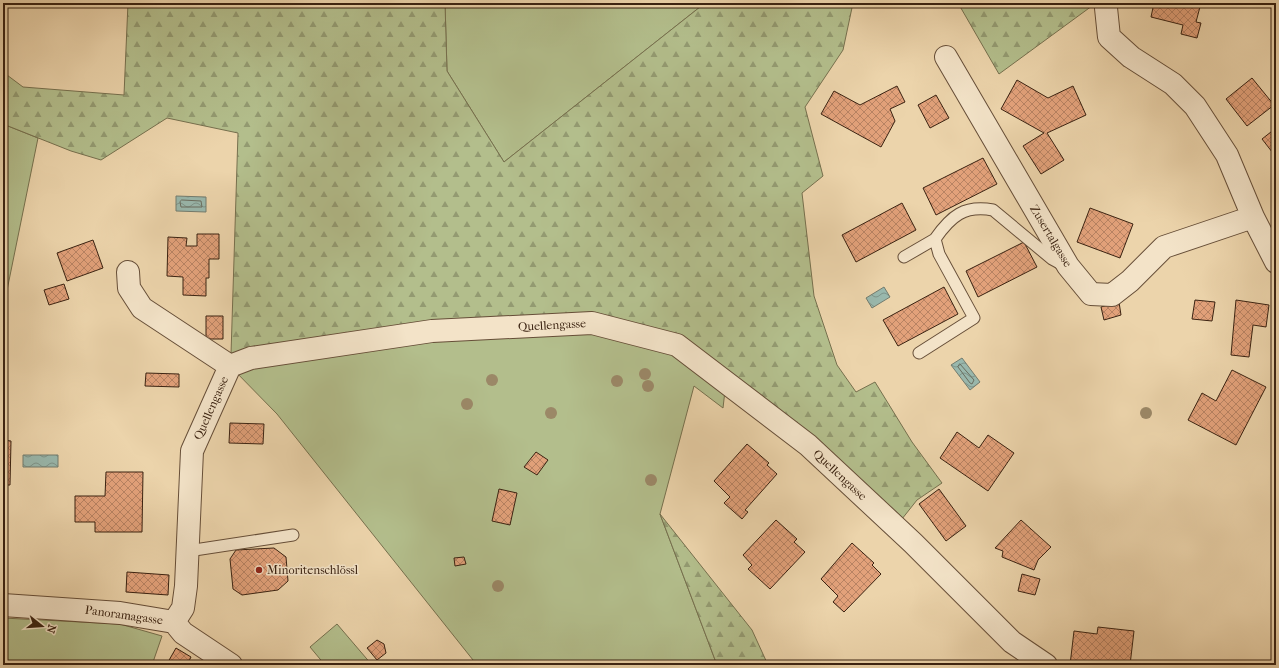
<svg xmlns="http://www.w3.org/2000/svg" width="1279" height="668" font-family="'IM FELL French Canon',serif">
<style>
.green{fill:#b3be8c;stroke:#76704e}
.forest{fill:url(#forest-firs);stroke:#76704e}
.water{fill:url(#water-waves);stroke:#737c6f}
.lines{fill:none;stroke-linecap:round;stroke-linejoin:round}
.shore{stroke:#6a6d5f;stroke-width:1}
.building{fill:url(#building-cross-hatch);stroke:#3a2211}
.lane-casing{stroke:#664e38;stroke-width:13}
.street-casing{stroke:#664e38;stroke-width:24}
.lane{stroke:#f3e3c8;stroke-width:11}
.street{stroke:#f3e3c8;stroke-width:22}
.tree{fill:#9b8867}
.poi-dot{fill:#8f2418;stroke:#f3e3c8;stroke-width:1.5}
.labels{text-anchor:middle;stroke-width:3;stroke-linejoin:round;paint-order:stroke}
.street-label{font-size:12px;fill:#3a2211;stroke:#f3e3c8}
.poi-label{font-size:12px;fill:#3a2211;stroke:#f3e3c8;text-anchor:start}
</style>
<defs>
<pattern id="forest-firs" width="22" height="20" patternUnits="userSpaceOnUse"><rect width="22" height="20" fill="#b3be8c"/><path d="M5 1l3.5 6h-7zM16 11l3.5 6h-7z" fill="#939a71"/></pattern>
<pattern id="water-waves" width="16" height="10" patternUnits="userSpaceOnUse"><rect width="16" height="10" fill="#99b8ad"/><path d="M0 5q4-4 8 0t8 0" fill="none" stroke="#7e958b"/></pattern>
<pattern id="building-cross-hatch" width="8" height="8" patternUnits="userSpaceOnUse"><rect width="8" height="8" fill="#e2a17a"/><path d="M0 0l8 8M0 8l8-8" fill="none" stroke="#b88363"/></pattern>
</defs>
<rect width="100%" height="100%" fill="#ecd4ab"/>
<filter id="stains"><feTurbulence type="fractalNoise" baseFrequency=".005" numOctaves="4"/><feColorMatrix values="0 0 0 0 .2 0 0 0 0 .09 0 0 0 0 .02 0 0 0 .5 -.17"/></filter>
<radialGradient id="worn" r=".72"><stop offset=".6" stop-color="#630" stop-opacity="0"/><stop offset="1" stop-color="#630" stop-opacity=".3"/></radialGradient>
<path class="green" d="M 445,3 L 705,3 L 504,162 L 447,71 Z
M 3,124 L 38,138 L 3,310 Z
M 592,323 L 677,345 L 726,382 L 723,408 L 694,386 L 660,514 L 717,665 L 477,665 L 277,414 L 230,366 Z
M 3,618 L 120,624 L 162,636 L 152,665 L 3,665 Z
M 337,624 L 372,665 L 325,665 L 310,647 Z"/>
<path class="forest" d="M 128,3 L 445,3 L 447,71 L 504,162 L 705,3 L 853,3 L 843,50 L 805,107 L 823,176 L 802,193 L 814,296 L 837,365 L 856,392 L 875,382 L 912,442 L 942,483 L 917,500 L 898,524 L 730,377 L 592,315 L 231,354 L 238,133 L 167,118 L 101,160 L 71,151 L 3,124 L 3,72 L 23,87 L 124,95 Z
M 958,3 L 1096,3 L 999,74 Z
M 660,514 L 752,630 L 768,665 L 717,665 Z"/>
<path class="water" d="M 176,196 L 206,197 L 206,212 L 176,211 Z
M 884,287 L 890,297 L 872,308 L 866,298 Z
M 962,358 L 980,382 L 970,390 L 951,365 Z
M 23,455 L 58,455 L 58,467 L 23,467 Z"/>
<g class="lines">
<path class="shore" d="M 182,200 L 201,201 L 202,207 L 181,207 L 180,202 Z
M 960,364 L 974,380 L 972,384 L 970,383 L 958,367 Z"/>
</g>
<path class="building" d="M 1154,3 L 1201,3 L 1196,22 L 1201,23 L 1197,38 L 1181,34 L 1183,25 L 1151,17 Z
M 1252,78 L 1274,105 L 1247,126 L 1226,99 Z
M 1017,80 L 1048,98 L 1073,86 L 1086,115 L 1047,133 L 1064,160 L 1041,174 L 1023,146 L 1044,133 L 1001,109 Z
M 897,86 L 905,102 L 890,109 L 895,121 L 881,147 L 821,114 L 834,91 L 860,105 Z
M 936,95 L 949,118 L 930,128 L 918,105 Z
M 1276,128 L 1276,157 L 1262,139 Z
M 983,158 L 997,184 L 936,215 L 923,188 Z
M 902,203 L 916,230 L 856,262 L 842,235 Z
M 1090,208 L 1133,224 L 1120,258 L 1077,242 Z
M 197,234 L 219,234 L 219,259 L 209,259 L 209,278 L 206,278 L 206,296 L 183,295 L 183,277 L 167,276 L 168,237 L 187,238 L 186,246 L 197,246 Z
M 93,240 L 103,268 L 67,281 L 57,253 Z
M 1024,242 L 1037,267 L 978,297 L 966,271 Z
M 64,284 L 69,299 L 49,305 L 44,290 Z
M 944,287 L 958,314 L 898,346 L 883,320 Z
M 1195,300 L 1215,302 L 1212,321 L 1192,319 Z
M 1236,300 L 1269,305 L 1266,327 L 1253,325 L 1249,357 L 1231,355 Z
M 1119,302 L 1121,315 L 1104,320 L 1101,307 Z
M 206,316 L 223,316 L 223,339 L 206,339 Z
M 1232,370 L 1266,387 L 1236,445 L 1188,420 L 1202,393 L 1216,401 Z
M 146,373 L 179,374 L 179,387 L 145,386 Z
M 230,423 L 264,424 L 263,444 L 229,443 Z
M 957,432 L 979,448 L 988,435 L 1014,453 L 988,491 L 940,458 Z
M 3,440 L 11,441 L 10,485 L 3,485 Z
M 747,444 L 769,463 L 767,465 L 777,474 L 745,510 L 748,512 L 742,519 L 724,503 L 730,497 L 714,481 Z
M 536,452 L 548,460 L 537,475 L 524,467 Z
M 106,472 L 143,472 L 142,532 L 95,532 L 95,522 L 75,522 L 75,496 L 105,496 Z
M 499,489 L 517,493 L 510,525 L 492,521 Z
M 939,489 L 966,526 L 946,541 L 919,504 Z
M 776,520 L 797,539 L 794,542 L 805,552 L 770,589 L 748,569 L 752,565 L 743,555 Z
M 1021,520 L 1051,547 L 1038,560 L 1034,570 L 1002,557 L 1003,551 L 995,548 Z
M 852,543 L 874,563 L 872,565 L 881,574 L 844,612 L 833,602 L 838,596 L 821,579 Z
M 274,548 L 286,557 L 288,581 L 278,590 L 242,595 L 233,589 L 230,559 L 236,550 Z
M 464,557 L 466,564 L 455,566 L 454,558 Z
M 127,572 L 169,575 L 168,595 L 126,592 Z
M 1022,574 L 1040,579 L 1035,595 L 1018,591 Z
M 1098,627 L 1134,631 L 1130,665 L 1070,665 L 1074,631 L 1097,634 Z
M 377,640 L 384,644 L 386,653 L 377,660 L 367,648 Z
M 176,648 L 191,657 L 187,665 L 173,665 L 168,662 Z"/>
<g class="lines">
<g class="lane-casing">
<path id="lane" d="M 904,257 L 935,239
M 919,353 L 974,318 L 939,254 L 935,239 C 951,216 964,205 993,210 L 1052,259 L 1063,265
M 188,551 L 293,535"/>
</g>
<g class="street-casing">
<path id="street" d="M 1107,3 L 1106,8 L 1109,37 L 1131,57 L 1173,84 L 1195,106 L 1227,155 L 1253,217 L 1276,262
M 946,57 L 1068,266 L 1091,294 L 1112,295 L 1130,281 L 1164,247 L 1253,217
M 128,272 L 129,288 L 142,308 L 230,366
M 3,605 L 120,613 L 174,622 L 183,633 L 231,665
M 174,622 L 183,608 L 186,586 L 192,451 L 230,366 L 251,358 L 432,331 L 592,323 L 677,345 L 808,445 L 913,543 L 1012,642 L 1046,665"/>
</g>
<use href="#lane" class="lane"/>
<use href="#street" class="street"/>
</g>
<g class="tree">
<circle cx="645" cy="374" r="6"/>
<circle cx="492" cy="380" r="6"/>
<circle cx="617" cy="381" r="6"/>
<circle cx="648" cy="386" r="6"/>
<circle cx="467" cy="404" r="6"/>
<circle cx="551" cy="413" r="6"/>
<circle cx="1146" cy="413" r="6"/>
<circle cx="651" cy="480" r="6"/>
<circle cx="498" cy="586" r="6"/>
</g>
<circle class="poi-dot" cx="259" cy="570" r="4"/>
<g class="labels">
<g class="street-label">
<text transform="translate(1051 236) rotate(59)" y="4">Zusertalgasse</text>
<text transform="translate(552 325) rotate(-3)" y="4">Quellengasse</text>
<text transform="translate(211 408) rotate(-66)" y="4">Quellengasse</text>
<text transform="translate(840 475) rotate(43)" y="4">Quellengasse</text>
<text transform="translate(124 615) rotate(8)" y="4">Panoramagasse</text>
</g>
<g class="poi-label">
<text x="267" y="574">Minoritenschlössl</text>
</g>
</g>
<rect width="1279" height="668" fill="none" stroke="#ecd4ab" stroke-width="16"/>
<rect x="4" y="4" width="1271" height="660" fill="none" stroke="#3a2211" stroke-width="2"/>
<rect x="8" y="8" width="1263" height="652" fill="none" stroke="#3a2211"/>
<g transform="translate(42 626) rotate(107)" stroke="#f3e3c8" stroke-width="3" paint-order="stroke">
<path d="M0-3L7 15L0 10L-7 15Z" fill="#3a2211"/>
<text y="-6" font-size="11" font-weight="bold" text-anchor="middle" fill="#3a2211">N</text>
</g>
<rect width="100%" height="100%" filter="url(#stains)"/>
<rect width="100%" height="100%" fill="url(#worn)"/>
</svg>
